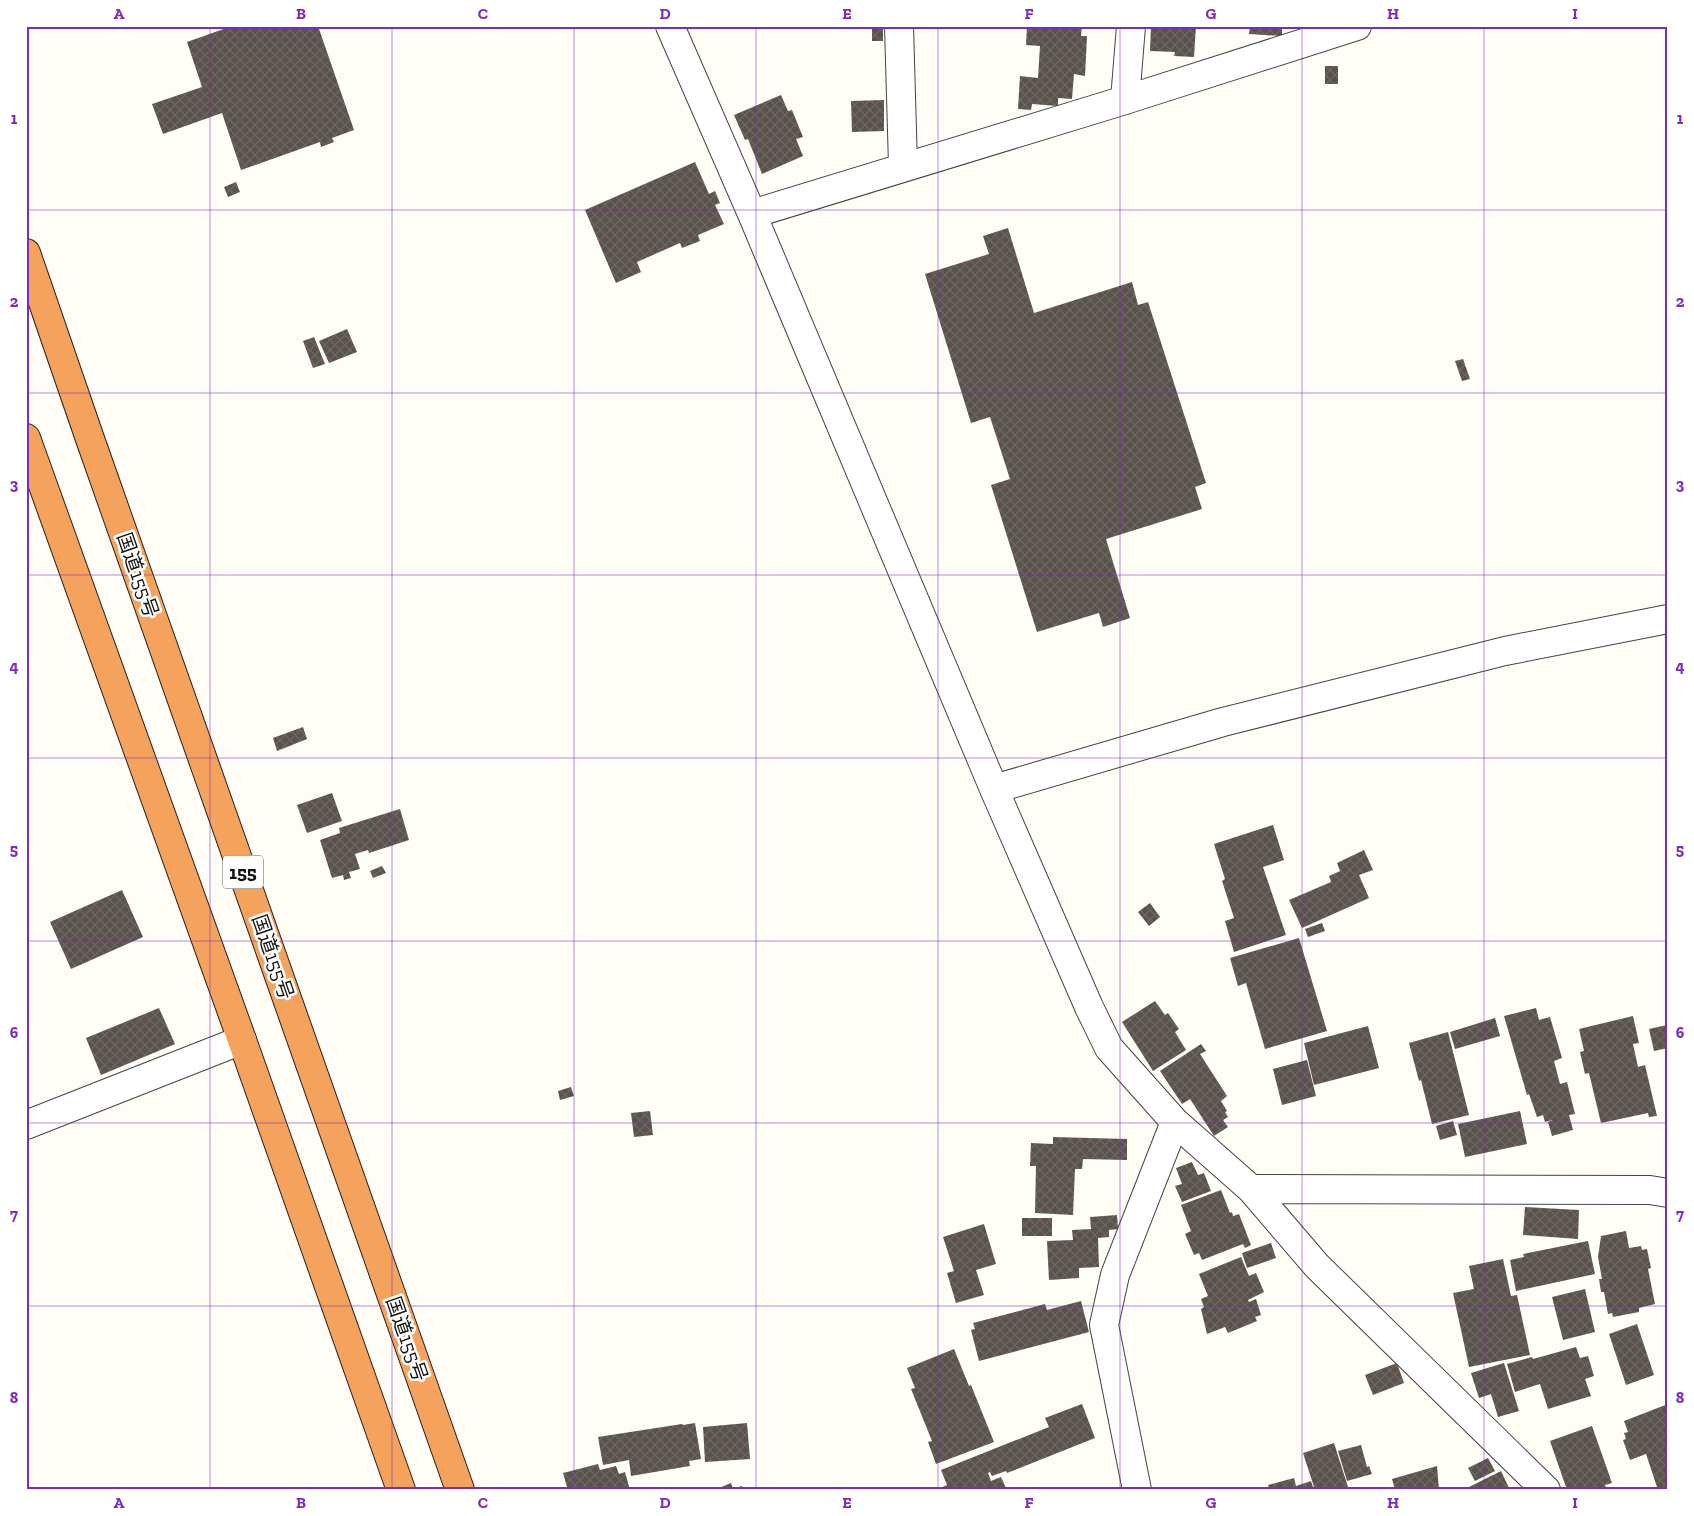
<svg xmlns="http://www.w3.org/2000/svg" width="1694" height="1516" font-family="'Zilla Slab','Noto Sans JP',serif">
<style>
.building{fill:url(#building-cross-hatch)}
.lines{fill:none;stroke-linecap:round;stroke-linejoin:round}
.street-casing{stroke:#444;stroke-width:30}
.highway-casing{stroke:#222;stroke-width:30}
.street{stroke:#fff;stroke-width:28}
.highway{stroke:#f5a25d;stroke-width:28}
.grid{fill:none;stroke:#7b2cbf;stroke-width:1;stroke-opacity:0.55}
.labels{text-anchor:middle;stroke-width:5;stroke-linejoin:round;paint-order:stroke}
.shield{fill:#fff;stroke:#585858;stroke-width:1}
.shield-label{font-size:19px;font-weight:bold;fill:#111}
.street-label{font-size:20px;fill:#111;stroke:#fff}
.neatline{fill:none;stroke:#7b2cbf;stroke-width:2}
.grid-label{font-size:16px;text-anchor:middle;font-weight:bold;fill:#7b2cbf}
</style>
<defs>
<pattern id="building-cross-hatch" width="8" height="8" patternUnits="userSpaceOnUse" patternTransform="scale(1.25)"><rect width="8" height="8" fill="#5a524d"/><path d="M0 0l8 8M0 8l8-8" fill="none" stroke="#6d6662"/></pattern>
</defs>
<rect width="100%" height="100%" fill="#fffdf5"/>
<path class="building" d="M 232,26 L 318,26 L 354,130 L 332,138 L 334,142 L 321,147 L 320,142 L 241,170 L 222,113 L 163,134 L 152,104 L 202,87 L 187,42 Z
M 872,26 L 883,26 L 883,41 L 872,41 Z
M 1027,26 L 1082,26 L 1081,36 L 1087,36 L 1085,76 L 1074,74 L 1072,99 L 1058,98 L 1058,106 L 1032,104 L 1031,110 L 1018,109 L 1020,76 L 1038,78 L 1040,46 L 1026,45 Z
M 1151,26 L 1196,26 L 1194,57 L 1174,56 L 1175,52 L 1150,51 Z
M 1250,26 L 1282,26 L 1282,36 L 1249,34 Z
M 1325,66 L 1338,66 L 1338,84 L 1325,84 Z
M 781,95 L 788,111 L 792,110 L 803,137 L 796,139 L 803,156 L 762,174 L 748,139 L 745,140 L 734,115 Z
M 884,100 L 884,131 L 852,132 L 851,101 Z
M 695,162 L 709,194 L 715,191 L 720,203 L 715,205 L 724,224 L 698,235 L 700,241 L 682,248 L 680,243 L 637,262 L 641,272 L 616,283 L 585,210 Z
M 236,182 L 240,192 L 228,197 L 224,187 Z
M 1008,228 L 1034,313 L 1132,282 L 1138,305 L 1148,302 L 1206,483 L 1195,487 L 1202,509 L 1106,539 L 1130,618 L 1103,627 L 1099,613 L 1037,632 L 991,485 L 1010,479 L 990,417 L 971,423 L 925,274 L 989,254 L 983,236 Z
M 347,329 L 357,352 L 329,363 L 319,341 Z
M 314,337 L 325,364 L 313,368 L 303,341 Z
M 1463,359 L 1470,379 L 1462,381 L 1455,361 Z
M 303,727 L 307,739 L 277,751 L 273,738 Z
M 332,793 L 342,821 L 307,833 L 297,805 Z
M 400,809 L 409,840 L 369,853 L 368,850 L 355,854 L 360,869 L 349,872 L 351,878 L 344,880 L 343,875 L 332,878 L 320,840 L 340,833 L 339,828 Z
M 1273,825 L 1284,860 L 1263,867 L 1286,935 L 1234,952 L 1225,921 L 1234,918 L 1222,881 L 1225,879 L 1214,844 Z
M 1364,850 L 1373,870 L 1359,875 L 1369,898 L 1302,928 L 1289,900 L 1331,882 L 1329,876 L 1340,871 L 1337,863 Z
M 382,866 L 386,873 L 373,878 L 370,871 Z
M 122,890 L 143,937 L 71,969 L 50,922 Z
M 1150,903 L 1160,917 L 1149,926 L 1138,912 Z
M 1322,923 L 1325,931 L 1308,937 L 1305,929 Z
M 1299,938 L 1327,1031 L 1265,1049 L 1246,983 L 1238,986 L 1230,958 Z
M 1155,1001 L 1165,1015 L 1168,1013 L 1179,1029 L 1175,1032 L 1186,1050 L 1153,1071 L 1122,1022 Z
M 159,1008 L 175,1044 L 101,1075 L 86,1038 Z
M 1536,1008 L 1539,1020 L 1550,1017 L 1562,1058 L 1554,1061 L 1560,1084 L 1567,1082 L 1575,1114 L 1569,1115 L 1573,1130 L 1552,1136 L 1548,1122 L 1553,1120 L 1545,1122 L 1543,1115 L 1537,1117 L 1529,1094 L 1527,1095 L 1504,1016 Z
M 1633,1016 L 1639,1043 L 1633,1044 L 1638,1067 L 1645,1065 L 1657,1116 L 1649,1117 L 1648,1113 L 1601,1123 L 1589,1073 L 1585,1074 L 1580,1052 L 1584,1051 L 1579,1029 Z
M 1495,1018 L 1500,1036 L 1455,1049 L 1450,1032 Z
M 1667,1025 L 1668,1048 L 1654,1051 L 1649,1029 Z
M 1368,1026 L 1379,1068 L 1314,1085 L 1304,1043 Z
M 1448,1032 L 1469,1115 L 1432,1124 L 1421,1080 L 1419,1081 L 1409,1043 Z
M 1201,1044 L 1206,1051 L 1200,1054 L 1227,1096 L 1221,1101 L 1227,1111 L 1225,1112 L 1228,1117 L 1223,1120 L 1228,1127 L 1214,1136 L 1190,1099 L 1182,1104 L 1160,1071 Z
M 1307,1060 L 1316,1096 L 1282,1105 L 1273,1069 Z
M 571,1087 L 574,1096 L 560,1100 L 558,1091 Z
M 650,1111 L 653,1135 L 634,1137 L 631,1113 Z
M 1520,1111 L 1527,1144 L 1465,1157 L 1458,1124 Z
M 1453,1121 L 1457,1135 L 1440,1140 L 1436,1126 Z
M 1053,1137 L 1127,1139 L 1127,1160 L 1083,1159 L 1082,1169 L 1075,1169 L 1073,1215 L 1035,1213 L 1036,1166 L 1030,1166 L 1031,1143 L 1053,1144 Z
M 1192,1162 L 1198,1175 L 1204,1173 L 1211,1191 L 1182,1202 L 1175,1186 L 1182,1184 L 1176,1168 Z
M 1221,1190 L 1230,1213 L 1232,1212 L 1233,1216 L 1239,1214 L 1251,1245 L 1245,1248 L 1243,1244 L 1202,1260 L 1199,1253 L 1194,1255 L 1185,1234 L 1191,1231 L 1181,1205 Z
M 1525,1207 L 1579,1210 L 1578,1239 L 1523,1235 Z
M 1117,1215 L 1118,1229 L 1109,1230 L 1109,1237 L 1098,1238 L 1099,1267 L 1079,1268 L 1079,1278 L 1049,1280 L 1047,1241 L 1073,1240 L 1072,1230 L 1091,1229 L 1090,1217 Z
M 1022,1218 L 1052,1218 L 1052,1236 L 1022,1236 Z
M 984,1224 L 996,1264 L 976,1270 L 984,1295 L 956,1303 L 947,1273 L 954,1271 L 943,1237 Z
M 1626,1231 L 1629,1248 L 1641,1246 L 1642,1250 L 1647,1249 L 1651,1268 L 1648,1269 L 1655,1304 L 1639,1308 L 1639,1312 L 1613,1317 L 1612,1313 L 1608,1314 L 1604,1292 L 1601,1292 L 1599,1279 L 1602,1279 L 1598,1257 L 1601,1236 Z
M 1588,1241 L 1595,1274 L 1516,1291 L 1510,1260 L 1524,1257 L 1523,1254 Z
M 1271,1243 L 1276,1258 L 1247,1268 L 1242,1253 Z
M 1241,1257 L 1249,1276 L 1256,1273 L 1264,1292 L 1248,1300 L 1249,1302 L 1256,1299 L 1261,1315 L 1255,1317 L 1257,1321 L 1228,1333 L 1225,1327 L 1207,1334 L 1201,1309 L 1204,1307 L 1201,1299 L 1208,1296 L 1199,1274 Z
M 1503,1259 L 1511,1296 L 1517,1295 L 1530,1355 L 1469,1367 L 1453,1293 L 1474,1289 L 1469,1266 Z
M 1585,1289 L 1595,1332 L 1563,1340 L 1552,1297 Z
M 1081,1301 L 1089,1332 L 979,1361 L 971,1330 L 975,1329 L 973,1323 L 1045,1304 L 1047,1310 Z
M 1637,1324 L 1654,1375 L 1626,1385 L 1609,1334 Z
M 1576,1347 L 1580,1358 L 1588,1356 L 1594,1376 L 1585,1379 L 1591,1396 L 1548,1409 L 1540,1384 L 1515,1392 L 1507,1364 L 1532,1357 L 1533,1359 Z
M 954,1349 L 969,1386 L 971,1385 L 994,1442 L 936,1464 L 928,1442 L 932,1441 L 911,1389 L 915,1388 L 907,1368 Z
M 1397,1363 L 1404,1383 L 1373,1395 L 1365,1375 Z
M 1504,1363 L 1519,1411 L 1498,1417 L 1491,1394 L 1479,1398 L 1471,1373 Z
M 1082,1404 L 1095,1438 L 1007,1473 L 1006,1471 L 992,1476 L 990,1472 L 988,1473 L 991,1481 L 1001,1477 L 1007,1490 L 935,1490 L 947,1485 L 941,1470 L 1049,1427 L 1045,1418 Z
M 1668,1404 L 1668,1488 L 1658,1490 L 1646,1454 L 1630,1460 L 1623,1440 L 1626,1439 L 1624,1433 L 1628,1432 L 1624,1421 Z
M 695,1423 L 701,1459 L 689,1461 L 690,1466 L 631,1476 L 629,1460 L 603,1465 L 598,1437 L 682,1424 L 683,1425 Z
M 747,1423 L 750,1459 L 705,1462 L 703,1427 Z
M 1592,1426 L 1612,1483 L 1605,1485 L 1607,1490 L 1567,1490 L 1550,1441 Z
M 1334,1443 L 1348,1487 L 1339,1490 L 1315,1490 L 1303,1453 Z
M 1361,1445 L 1367,1467 L 1369,1466 L 1372,1474 L 1347,1481 L 1338,1451 Z
M 1488,1458 L 1495,1471 L 1475,1481 L 1468,1468 Z
M 598,1464 L 600,1470 L 616,1466 L 619,1474 L 625,1472 L 630,1490 L 568,1490 L 563,1473 Z
M 1437,1466 L 1439,1490 L 1395,1490 L 1392,1479 Z
M 1501,1471 L 1510,1490 L 1463,1490 Z
M 1294,1478 L 1296,1486 L 1311,1481 L 1314,1490 L 1270,1490 L 1268,1485 Z
M 731,1483 L 733,1489 L 742,1486 L 743,1490 L 714,1490 Z"/>
<g class="lines">
<g class="street-casing">
<path id="street" d="M 670,26 L 752,214 L 994,789 L 1089,1007 L 1109,1048 L 1175,1122 L 1251,1189 L 1317,1266 L 1546,1490
M 899,26 L 903,166
M 1125,100 L 1131,26
M 752,214 L 1125,100 L 1357,26
M 994,789 L 1223,722 L 1505,651 L 1668,619
M 26,1125 L 242,1040
M 1251,1189 L 1650,1190 L 1668,1193
M 1137,1490 L 1104,1325 L 1115,1275 L 1175,1122"/>
</g>
<g class="highway-casing">
<path id="highway" d="M 26,253 L 89,436 L 460,1490
M 26,438 L 242,1040 L 401,1490"/>
</g>
<use href="#street" class="street"/>
<use href="#highway" class="highway"/>
</g>
<path class="grid" d="M 210,26 L 210,1490M 392,26 L 392,1490M 574,26 L 574,1490M 756,26 L 756,1490M 938,26 L 938,1490M 1120,26 L 1120,1490M 1302,26 L 1302,1490M 1484,26 L 1484,1490M 26,210 L 1668,210M 26,393 L 1668,393M 26,575 L 1668,575M 26,758 L 1668,758M 26,941 L 1668,941M 26,1123 L 1668,1123M 26,1306 L 1668,1306"/>
<g class="labels">
<rect class="shield" x="223" y="855.5" width="40" height="33" rx="4"/>
<g class="shield-label">
<text x="243" y="879">155</text>
</g>
<g class="street-label">
<text transform="translate(138 575) rotate(71)" y="7">国道155号</text>
<text transform="translate(273 957) rotate(71)" y="7">国道155号</text>
<text transform="translate(407 1339) rotate(71)" y="7">国道155号</text>
</g>
</g>
<rect width="1694" height="1516" fill="none" stroke="#ffffff" stroke-width="55"/>
<rect x="28" y="28" width="1638" height="1460" class="neatline"/>
<g class="grid-label">
<text x="119" y="19">A</text>
<text x="301" y="19">B</text>
<text x="483" y="19">C</text>
<text x="665" y="19">D</text>
<text x="847" y="19">E</text>
<text x="1029" y="19">F</text>
<text x="1211" y="19">G</text>
<text x="1393" y="19">H</text>
<text x="1575" y="19">I</text>
<text x="14" y="124">1</text>
<text x="1680" y="124">1</text>
<text x="14" y="307">2</text>
<text x="1680" y="307">2</text>
<text x="14" y="490">3</text>
<text x="1680" y="490">3</text>
<text x="14" y="672">4</text>
<text x="1680" y="672">4</text>
<text x="14" y="855">5</text>
<text x="1680" y="855">5</text>
<text x="14" y="1038">6</text>
<text x="1680" y="1038">6</text>
<text x="14" y="1220">7</text>
<text x="1680" y="1220">7</text>
<text x="14" y="1403">8</text>
<text x="1680" y="1403">8</text>
<text x="119" y="1508">A</text>
<text x="301" y="1508">B</text>
<text x="483" y="1508">C</text>
<text x="665" y="1508">D</text>
<text x="847" y="1508">E</text>
<text x="1029" y="1508">F</text>
<text x="1211" y="1508">G</text>
<text x="1393" y="1508">H</text>
<text x="1575" y="1508">I</text>
</g>
</svg>
